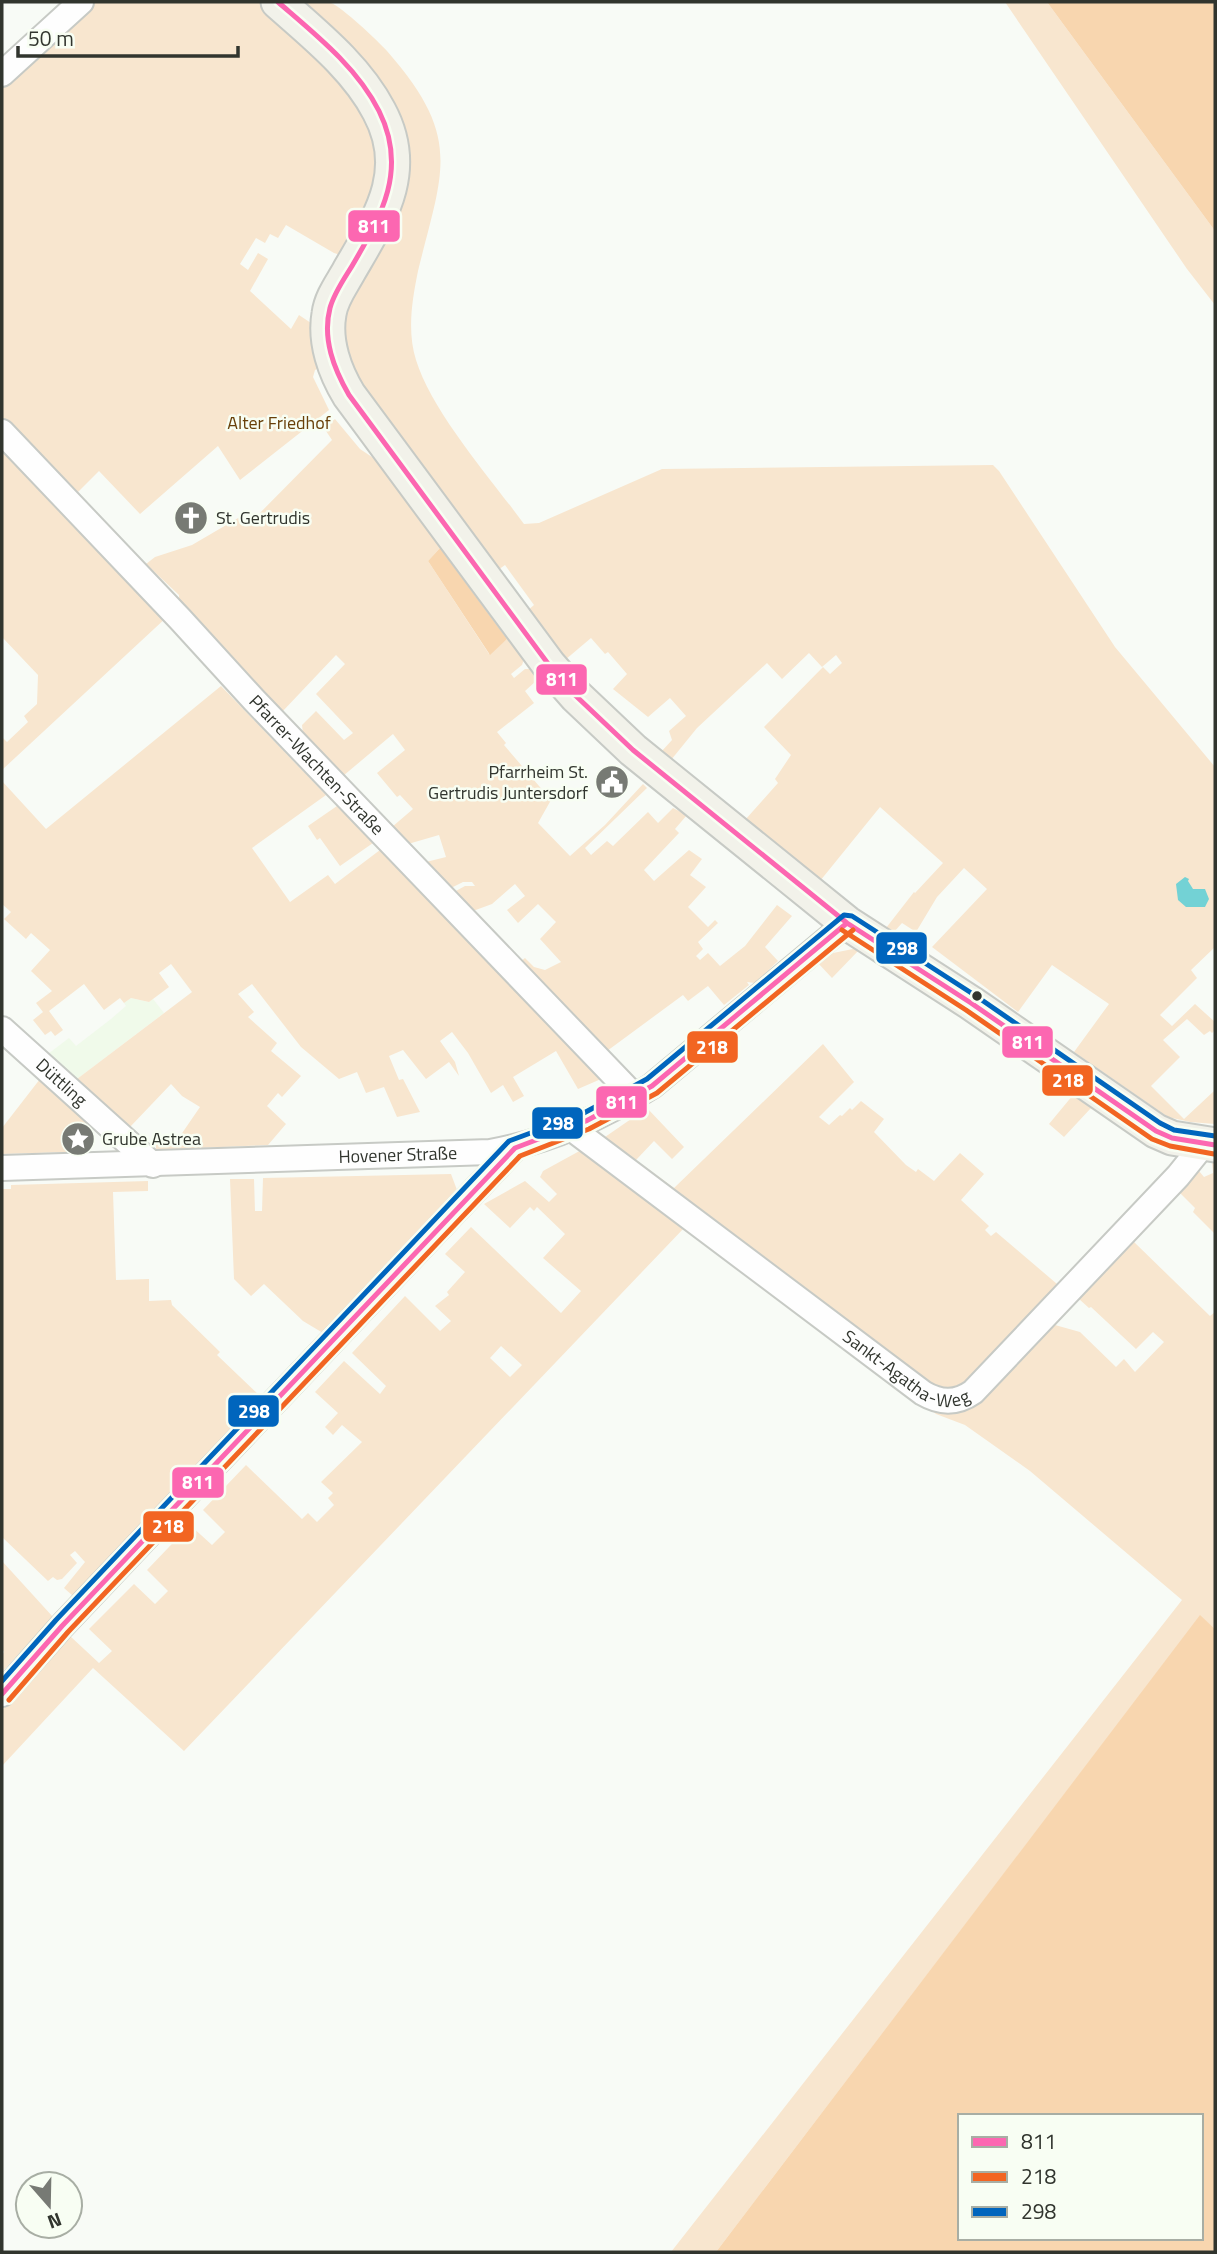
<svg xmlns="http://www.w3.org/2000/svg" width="1217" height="2254" font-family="'Titillium Web',sans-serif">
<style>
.built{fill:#f0faea}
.green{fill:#f8e6cf;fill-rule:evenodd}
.forest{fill:#f8d6af;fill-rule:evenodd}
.water{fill:#73d2d5}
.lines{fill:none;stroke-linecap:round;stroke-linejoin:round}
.street-casing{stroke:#c7cac5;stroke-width:28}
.secondary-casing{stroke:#c7cac5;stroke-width:37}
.street{stroke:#fefefe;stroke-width:24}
.secondary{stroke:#f2f2ea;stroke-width:33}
.bus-1-casing{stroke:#f8fef3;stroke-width:10}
.bus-2-casing{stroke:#f8fef3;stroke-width:10}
.bus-3-casing{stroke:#f8fef3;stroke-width:10}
.bus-1{stroke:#fc67b1;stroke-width:5}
.bus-2{stroke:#f26522;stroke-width:5}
.bus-3{stroke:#0065bd;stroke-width:5}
.bus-dot{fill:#31352e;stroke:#f8fef3;stroke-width:2.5}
.labels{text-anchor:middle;stroke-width:5;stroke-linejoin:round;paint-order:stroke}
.park-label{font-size:18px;fill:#683f08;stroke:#f8fef3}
.poi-label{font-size:18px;fill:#31352e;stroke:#f8fef3;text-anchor:start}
.street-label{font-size:18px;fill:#31352e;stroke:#f8fef3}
.line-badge{stroke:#f8fef3;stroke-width:2.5}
.badge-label{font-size:19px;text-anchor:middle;font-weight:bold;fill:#fff}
</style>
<rect width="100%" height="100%" fill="#f8fbf6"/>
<path class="built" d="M 131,998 L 149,1002 L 153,999 L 164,1013 L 77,1079 L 48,1054 L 69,1038 L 76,1046 L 111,1019 L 126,1006 L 124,1003 Z"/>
<path class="green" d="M 90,2 L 263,2 L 343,79 L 380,140 L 380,189 L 344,256 L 334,253 L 286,225 L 278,238 L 270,234 L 265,243 L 256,238 L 240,264 L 248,270 L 258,253 L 268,259 L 250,291 L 291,329 L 299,315 L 314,325 L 321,367 L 315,370 L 313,377 L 329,410 L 240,480 L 218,446 L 140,514 L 99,471 L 73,497 L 2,423 L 2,82 Z
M 289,2 C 300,2 321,0 331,3 C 342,7 378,41 387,51 C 463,138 443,169 418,271 C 412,300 407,332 416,360 C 432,412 491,479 524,524 L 539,523 L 662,469 L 993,465 L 999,471 L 1115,647 L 1215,767 L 1215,947 L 1191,970 L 1197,978 L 1160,1015 L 1172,1026 L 1195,1004 L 1215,1022 L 1215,1030 L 1212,1033 L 1210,1031 L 1204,1035 L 1187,1019 L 1163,1040 L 1180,1057 L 1151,1086 L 1184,1119 L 1214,1091 L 1215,1124 L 1190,1122 L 1168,1117 L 1074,1052 L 1109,1004 L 1052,965 L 1018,1012 L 932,947 L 987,889 L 964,868 L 937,897 L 916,932 L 902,923 L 894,932 L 886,928 L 914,892 L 915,893 L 943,863 L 880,807 L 820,881 L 745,820 L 778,783 L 775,779 L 791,755 L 764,727 L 823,667 L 830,674 L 842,663 L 836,655 L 822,667 L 809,653 L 782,679 L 767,663 L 697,728 L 671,760 L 661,752 L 672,740 L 669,731 L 686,716 L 670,698 L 648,717 L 613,689 L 627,674 L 608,652 L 605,654 L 591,638 L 565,660 L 527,611 L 534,605 L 505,565 L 498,570 L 353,377 L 339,327 L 405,157 Z
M 1005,2 L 1047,2 L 1215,231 L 1215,305 L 1187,269 Z
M 335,419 L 360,449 L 378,461 L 440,548 L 428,561 L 489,654 L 507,639 L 524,659 L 522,665 L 511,674 L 514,678 L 525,669 L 533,669 L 537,674 L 536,681 L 525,691 L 534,703 L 497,732 L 506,743 L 504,745 L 551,800 L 538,823 L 570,856 L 605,825 L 643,784 L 647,788 L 585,848 L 591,855 L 607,841 L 613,846 L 648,812 L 658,823 L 673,808 L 687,815 L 675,829 L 679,833 L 644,870 L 654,881 L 689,850 L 702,859 L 690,875 L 706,887 L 688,907 L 708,927 L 715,920 L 718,923 L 698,942 L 703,949 L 696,956 L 700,960 L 708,953 L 720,966 L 745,946 L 777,905 L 792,916 L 765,947 L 778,961 L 755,983 L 747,982 L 749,985 L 724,1005 L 708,986 L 688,1001 L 683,995 L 607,1051 L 521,961 L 525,958 L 534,967 L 545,970 L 561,962 L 540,939 L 556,922 L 538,904 L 518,923 L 507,910 L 525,896 L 515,884 L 492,904 L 473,911 L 454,892 L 465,886 L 475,886 L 472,882 L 463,882 L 451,888 L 426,862 L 446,857 L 439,835 L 408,844 L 392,827 L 413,809 L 400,795 L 397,797 L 377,773 L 405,750 L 393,734 L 343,776 L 303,734 L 302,725 L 316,711 L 344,740 L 353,733 L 316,694 L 345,664 L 336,655 L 282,712 L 179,605 L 179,595 L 146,564 L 155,557 L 192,545 L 245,514 L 252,521 L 332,440 L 324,428 Z
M 2,442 L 168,616 L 2,770 L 2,737 L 7,742 L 28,722 L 24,716 L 37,704 L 38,675 L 2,637 Z
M 221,686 L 326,795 L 252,848 L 290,902 L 328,875 L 335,884 L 380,850 L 601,1079 L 578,1089 L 556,1051 L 513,1077 L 524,1096 L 513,1102 L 503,1085 L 491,1093 L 468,1053 L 452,1032 L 440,1041 L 455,1062 L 459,1076 L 449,1062 L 426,1079 L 403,1050 L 389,1056 L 399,1080 L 403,1079 L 420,1112 L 397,1117 L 384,1087 L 366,1093 L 357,1072 L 339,1079 L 301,1047 L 252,984 L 238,994 L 254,1012 L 248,1017 L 277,1043 L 271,1051 L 301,1076 L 282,1097 L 278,1093 L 267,1106 L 286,1124 L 268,1145 L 156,1150 L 156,1145 L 166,1135 L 176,1142 L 200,1107 L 182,1096 L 171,1084 L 130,1127 L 77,1079 L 192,992 L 171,964 L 159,973 L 169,987 L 149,1002 L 131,998 L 124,1003 L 120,998 L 104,1010 L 84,984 L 49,1011 L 63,1030 L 55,1036 L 51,1031 L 45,1035 L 33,1020 L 43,1012 L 36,1003 L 52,991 L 31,971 L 50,950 L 31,933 L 26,939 L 4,919 L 11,912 L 2,904 L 2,781 L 46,829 Z
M 337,806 L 373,843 L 340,866 L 320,838 L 317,840 L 308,826 Z
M 853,949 L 859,950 L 832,978 L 817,962 L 833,953 Z
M 823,1044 L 854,1082 L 819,1117 L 829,1125 L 840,1115 L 842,1116 L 850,1108 L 852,1110 L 861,1101 L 884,1119 L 874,1132 L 906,1165 L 916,1172 L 918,1169 L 934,1181 L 960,1153 L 984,1174 L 961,1200 L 989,1226 L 985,1230 L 991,1236 L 996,1232 L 1077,1301 L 1055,1325 L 1080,1332 L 1116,1367 L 1124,1359 L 1135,1372 L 1164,1342 L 1153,1332 L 1136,1349 L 1091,1307 L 1089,1308 L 1079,1299 L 1133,1241 L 1210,1316 L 1215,1312 L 1215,1629 L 1200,1616 L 716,2252 L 671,2252 L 1182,1600 L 1030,1471 L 965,1425 L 936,1414 L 685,1227 L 184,1751 L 93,1668 L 2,1766 L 2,1710 L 70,1636 L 99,1663 L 112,1651 L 89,1629 L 134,1584 L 155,1604 L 168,1591 L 147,1570 L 190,1525 L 212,1545 L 225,1532 L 203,1510 L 246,1465 L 302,1519 L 308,1513 L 317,1522 L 334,1505 L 328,1498 L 333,1493 L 321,1482 L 362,1442 L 342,1425 L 333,1435 L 325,1427 L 338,1413 L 315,1392 L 344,1361 L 380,1394 L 386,1386 L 352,1353 L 405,1296 L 440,1331 L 451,1321 L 435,1306 L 449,1295 L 447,1292 L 465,1272 L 445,1254 L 471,1227 L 561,1313 L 581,1291 L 543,1258 L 565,1234 L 537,1207 L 534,1211 L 530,1207 L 510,1228 L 484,1204 L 525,1181 L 549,1202 L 557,1194 L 540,1177 L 543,1171 L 605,1137 L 647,1108 L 684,1147 L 672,1159 L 654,1141 L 636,1160 L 674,1188 ZM 501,1346 L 522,1365 L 510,1377 L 490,1358 Z
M 40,1079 L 91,1125 L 93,1140 L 86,1149 L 68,1152 L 2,1154 L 2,1128 Z
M 1073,1095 L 1091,1108 L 1064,1137 L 1049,1124 Z
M 1215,1161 L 1215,1234 L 1193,1212 L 1195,1208 L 1179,1192 L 1192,1175 L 1199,1171 L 1204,1177 L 1213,1173 L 1212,1162 Z
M 451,1174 L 457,1190 L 323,1333 L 303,1321 L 264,1284 L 251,1296 L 234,1279 L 230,1179 L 254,1179 L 255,1211 L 262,1211 L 263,1178 Z
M 148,1181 L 148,1191 L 113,1192 L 116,1280 L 149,1279 L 149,1301 L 171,1300 L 172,1305 L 220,1352 L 217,1355 L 261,1397 L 73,1596 L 64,1588 L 85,1562 L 75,1551 L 70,1555 L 77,1563 L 62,1579 L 57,1580 L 53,1577 L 48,1581 L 2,1537 L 2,1189 L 11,1189 L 11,1185 Z
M 2,1561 L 53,1617 L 2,1672 L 2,1655 L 4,1652 L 2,1649 Z"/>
<path class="forest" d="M 1047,2 L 1215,2 L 1215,231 Z
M 440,548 L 507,639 L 490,655 L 428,561 Z
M 1200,1615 L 1215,1629 L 1215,2252 L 716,2252 ZM 960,2116 L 1201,2116 L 1201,2238 L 960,2238 Z"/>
<path class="water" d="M 1185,877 L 1189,879 L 1188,881 L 1193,889 L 1205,889 L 1209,899 L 1205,907 L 1186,907 L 1178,900 L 1176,884 Z"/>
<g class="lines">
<g class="street-casing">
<g id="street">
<path d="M 2,74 L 81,2"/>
<path id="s1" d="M 2,432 L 180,619 L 254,700 L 635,1097"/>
<path id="s2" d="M 2,1029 L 153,1165"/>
<path id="s3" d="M 571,1128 L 923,1393 C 940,1403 956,1404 973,1392 L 1178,1176 L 1203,1145"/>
<path id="s4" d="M 2,1168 L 490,1152 C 547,1142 603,1117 652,1086 L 847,923"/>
<path d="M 2,1694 L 62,1626 L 515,1148"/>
</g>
</g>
<g class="secondary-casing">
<path id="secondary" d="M 278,2 C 314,34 356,67 379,111 C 412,172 379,219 349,271 C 342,284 331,298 329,314 C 324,342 335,372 349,395 L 549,665 L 576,696 L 633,750 L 847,923 L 971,1003 L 1156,1131 L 1172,1138 L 1215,1145"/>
</g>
<use href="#street" class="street"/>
<use href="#secondary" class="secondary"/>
<g class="bus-1-casing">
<path id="bus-1" d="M 278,2 C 315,34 357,67 379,111 C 408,169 382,215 352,266 C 344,279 334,293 330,308 C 322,339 334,369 349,395 L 549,665 L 576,696 L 633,750 L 847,923 L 971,1003 L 1156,1131 L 1172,1138 L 1215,1145
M 2,1694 L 62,1626 L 515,1148 L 586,1121 L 652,1086 L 847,923"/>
</g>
<g class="bus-2-casing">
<path id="bus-2" d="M 842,930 L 966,1010 L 1152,1139 L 1170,1146 L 1214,1154
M 9,1700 L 68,1632 L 520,1156 L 589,1129 L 657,1093 L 853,930"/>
</g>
<g class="bus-3-casing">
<path id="bus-3" d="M 2,1681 L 56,1620 L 509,1141 L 582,1114 L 647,1079 L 844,915 L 852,916 L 976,996 L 1160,1123 L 1174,1130 L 1215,1136"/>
</g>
<use href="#bus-1" class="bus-1"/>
<use href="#bus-2" class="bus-2"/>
<use href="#bus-3" class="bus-3"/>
</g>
<defs>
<g id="church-disc" transform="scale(1.75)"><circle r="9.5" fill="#777a74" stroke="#f8fef3"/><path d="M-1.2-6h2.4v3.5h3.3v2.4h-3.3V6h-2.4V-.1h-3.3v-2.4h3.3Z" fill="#fff"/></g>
<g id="civic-disc" transform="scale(1.75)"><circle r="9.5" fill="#777a74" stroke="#f8fef3"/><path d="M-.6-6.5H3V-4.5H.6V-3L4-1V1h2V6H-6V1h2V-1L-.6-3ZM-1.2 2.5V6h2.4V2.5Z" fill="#fff"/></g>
<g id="sight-disc" transform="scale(1.75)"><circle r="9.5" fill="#777a74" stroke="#f8fef3"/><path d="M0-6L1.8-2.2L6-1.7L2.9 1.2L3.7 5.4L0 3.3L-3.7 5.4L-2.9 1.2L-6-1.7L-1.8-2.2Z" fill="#fff"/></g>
</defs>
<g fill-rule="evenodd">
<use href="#church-disc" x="191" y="518"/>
<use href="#civic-disc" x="612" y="782"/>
<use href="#sight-disc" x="78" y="1139"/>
</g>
<circle class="bus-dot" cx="977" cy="996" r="6"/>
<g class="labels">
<g class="park-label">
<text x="279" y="429">Alter Friedhof</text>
</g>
<g class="poi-label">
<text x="216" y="524">St. Gertrudis</text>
<text x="588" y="778" text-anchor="end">Pfarrheim St.<tspan x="588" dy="21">Gertrudis Juntersdorf</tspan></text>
<text x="102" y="1145">Grube Astrea</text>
</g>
<g class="street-label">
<text dy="6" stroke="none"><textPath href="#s1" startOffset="458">Pfarrer-Wachten-Straße</textPath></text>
<text dy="6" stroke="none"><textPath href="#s2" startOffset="80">Düttling</textPath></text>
<text dy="6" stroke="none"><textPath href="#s4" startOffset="396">Hovener Straße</textPath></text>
<text dy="6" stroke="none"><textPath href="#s3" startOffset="416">Sankt-Agatha-Weg</textPath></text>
</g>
</g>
<g class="line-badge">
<rect x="347" y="209" width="54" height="34" rx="7" fill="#fc67b1"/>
<rect x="535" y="663" width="53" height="33" rx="7" fill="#fc67b1"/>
<rect x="875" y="931" width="53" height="34" rx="7" fill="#0065bd"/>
<rect x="1001" y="1025" width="53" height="34" rx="7" fill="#fc67b1"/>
<rect x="686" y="1030" width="53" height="34" rx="7" fill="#f26522"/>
<rect x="1041" y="1064" width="53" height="33" rx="7" fill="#f26522"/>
<rect x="595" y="1085" width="53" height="34" rx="7" fill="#fc67b1"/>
<rect x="531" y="1106" width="53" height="34" rx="7" fill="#0065bd"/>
<rect x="227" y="1394" width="53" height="34" rx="7" fill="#0065bd"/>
<rect x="171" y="1466" width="54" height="33" rx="7" fill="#fc67b1"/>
<rect x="142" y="1510" width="53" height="33" rx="7" fill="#f26522"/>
</g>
<g class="badge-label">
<text x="374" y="233">811</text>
<text x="562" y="686">811</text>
<text x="902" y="955">298</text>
<text x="1028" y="1049">811</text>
<text x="712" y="1054">218</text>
<text x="1068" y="1087">218</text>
<text x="622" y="1109">811</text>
<text x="558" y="1130">298</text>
<text x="254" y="1418">298</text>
<text x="198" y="1489">811</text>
<text x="168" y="1533">218</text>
</g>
<rect width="1217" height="2254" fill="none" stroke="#31352e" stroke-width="7"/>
<rect x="958" y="2114" width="245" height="126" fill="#f8fef3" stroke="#a8aea4" stroke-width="2"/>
<rect x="972" y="2137" width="35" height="10" fill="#fc67b1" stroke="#a8aea4" stroke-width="2"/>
<text x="1021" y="2149" font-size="21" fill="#31352e">811</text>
<rect x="972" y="2172" width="35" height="10" fill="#f26522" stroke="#a8aea4" stroke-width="2"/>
<text x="1021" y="2184" font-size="21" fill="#31352e">218</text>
<rect x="972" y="2207" width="35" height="10" fill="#0065bd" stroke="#a8aea4" stroke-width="2"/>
<text x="1021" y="2219" font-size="21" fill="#31352e">298</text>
<g transform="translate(49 2205) rotate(160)"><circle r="33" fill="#f8fef3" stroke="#a8aea4" stroke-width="2"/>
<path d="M0-5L12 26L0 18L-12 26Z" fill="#777a74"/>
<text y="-10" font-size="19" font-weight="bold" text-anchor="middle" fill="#31352e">N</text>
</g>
<path d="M18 46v10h220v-10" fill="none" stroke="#31352e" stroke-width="3.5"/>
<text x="28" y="46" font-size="21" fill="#31352e" stroke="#f8fef3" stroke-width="5" paint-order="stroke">50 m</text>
</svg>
